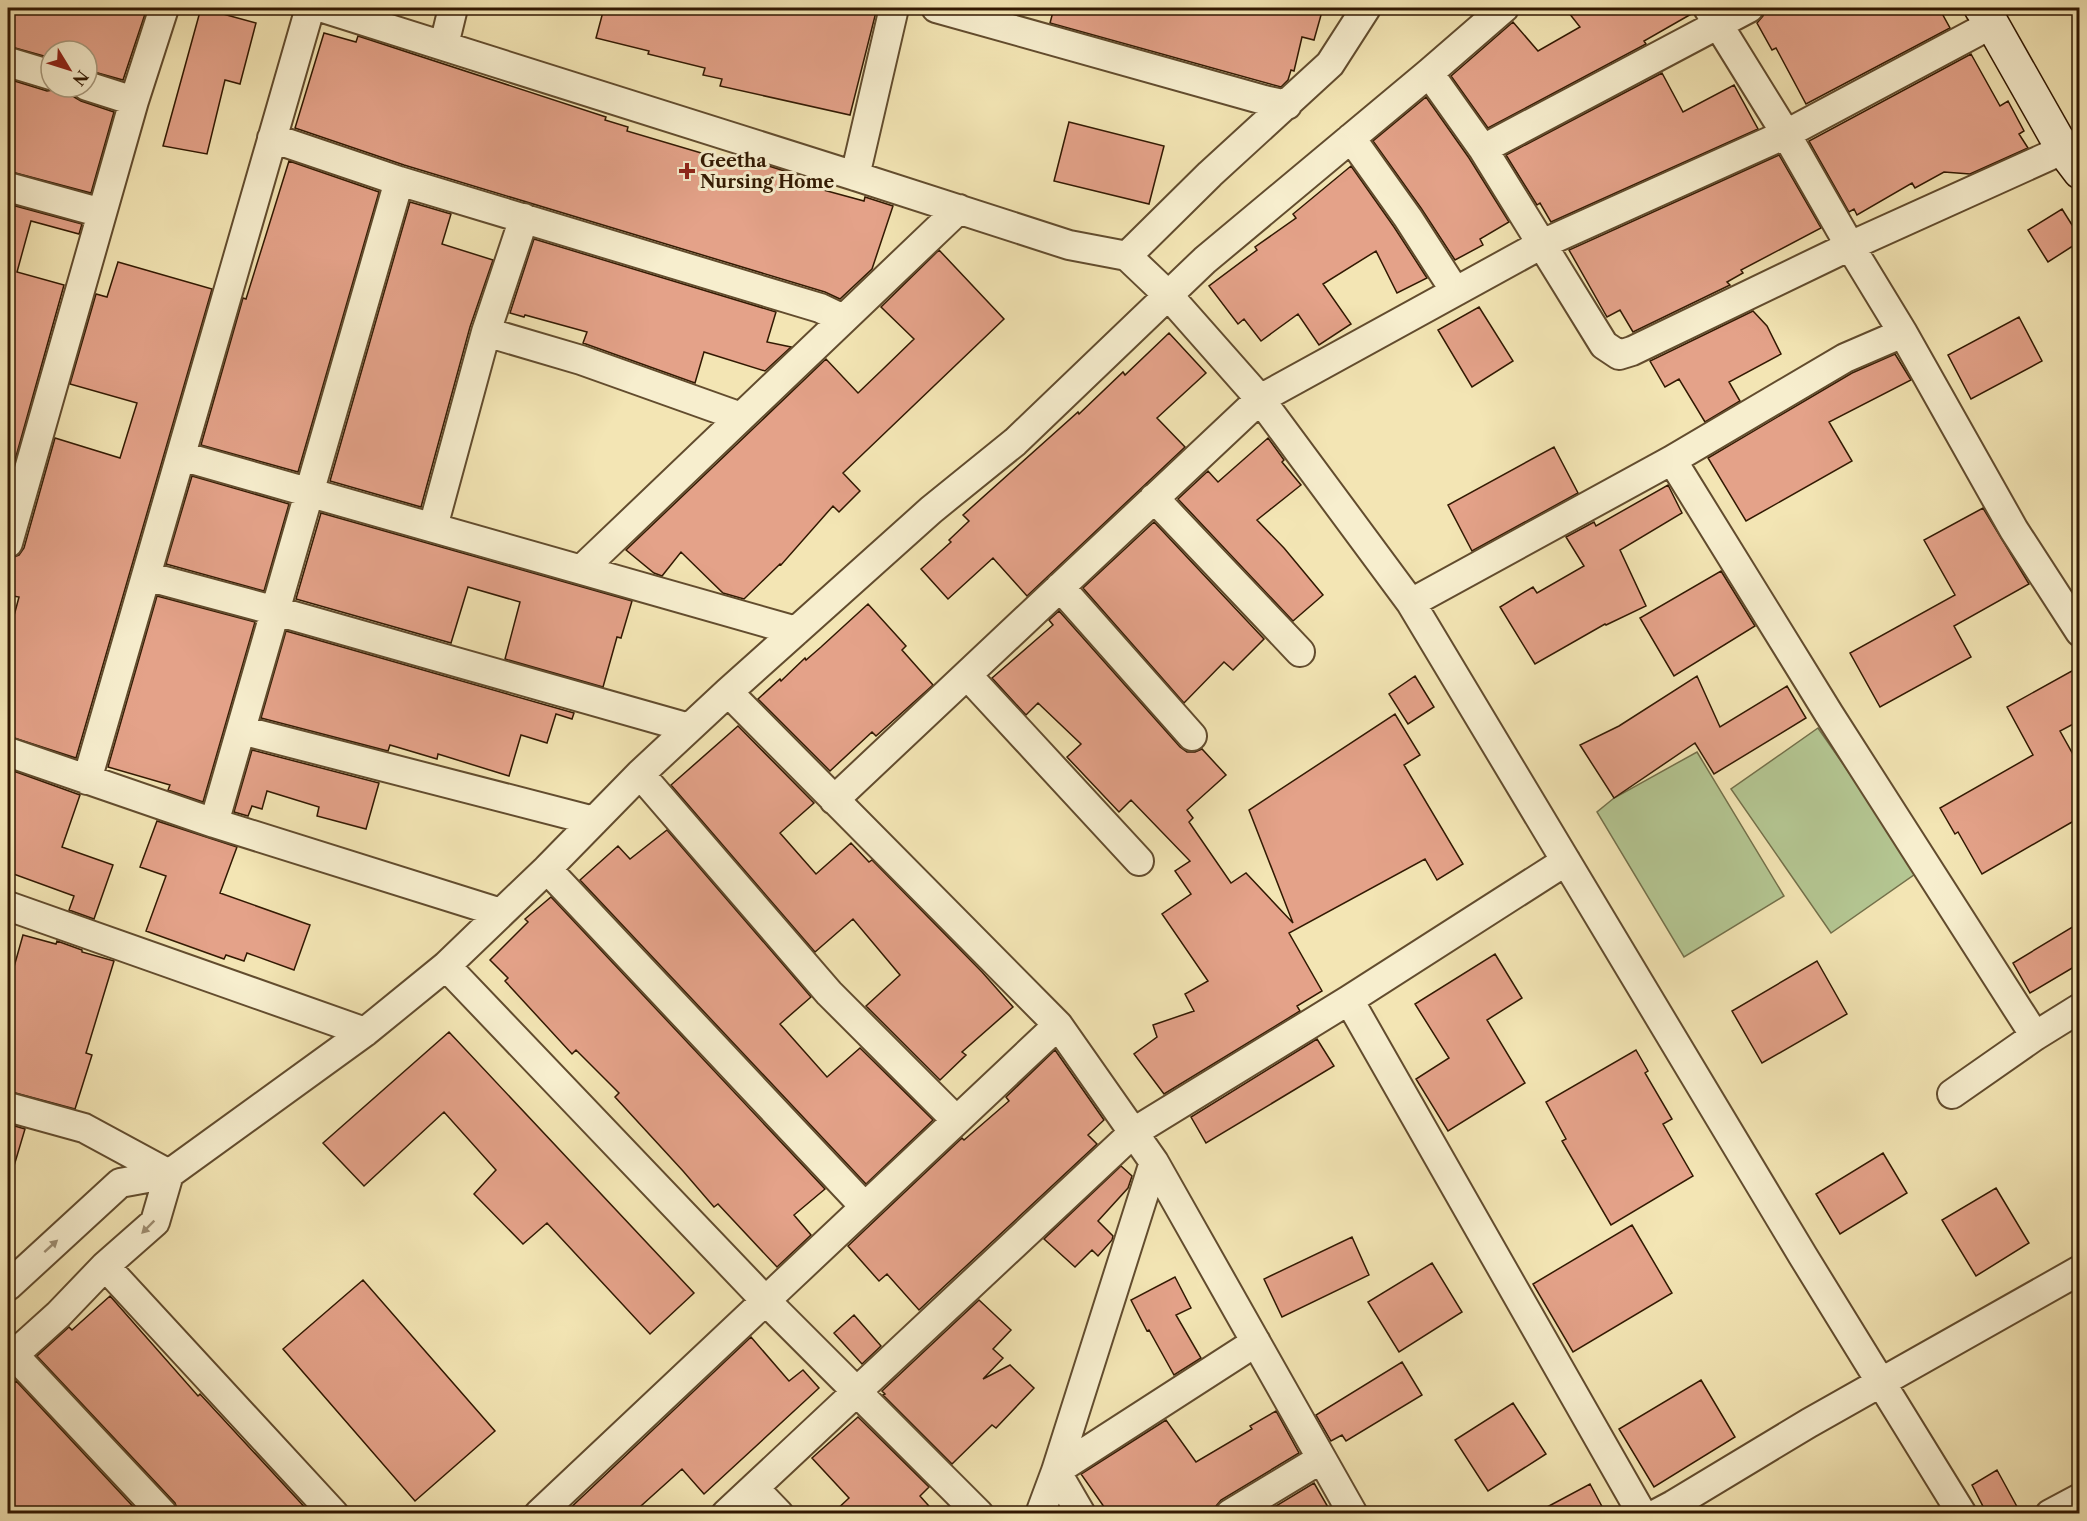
<svg xmlns="http://www.w3.org/2000/svg" width="2087" height="1521" font-family="'Libre Caslon Text',serif">
<style>
.green{fill:#b4c692;stroke:#73704a;stroke-width:1.5}
.building{fill:#e4a289;stroke:#321902;stroke-width:1.5}
.lines{fill:none;stroke-linecap:round;stroke-linejoin:round}
.street-casing{stroke:#624c2e;stroke-width:32}
.secondary-casing{stroke:#321902;stroke-width:36}
.street{stroke:#f7eece;stroke-width:28}
.secondary{stroke:#f7eece;stroke-width:33}
.oneway{fill:#9e8e72}
.poi-dot{fill:#8f2418;stroke:#f7eece;stroke-width:2}
.labels{text-anchor:middle;stroke-width:6;stroke-linejoin:round;paint-order:stroke}
.poi-label{font-size:18px;font-weight:bold;fill:#321902;stroke:#f7eece;text-anchor:start}
</style>
<rect width="100%" height="100%" fill="#f3e5b4"/>
<filter id="stains"><feTurbulence type="fractalNoise" baseFrequency=".00333" numOctaves="4"/><feColorMatrix values="0 0 0 0 .2 0 0 0 0 .09 0 0 0 0 .02 0 0 0 .5 -.17"/></filter>
<radialGradient id="worn" r=".72"><stop offset=".6" stop-color="#630" stop-opacity="0"/><stop offset="1" stop-color="#630" stop-opacity=".3"/></radialGradient>
<path class="green" d="M 1818,728 L 1918,872 L 1831,933 L 1731,789 Z
M 1697,752 L 1784,896 L 1684,957 L 1597,812 L 1614,798 Z"/>
<path class="building" d="M 8,8 L 147,8 L 123,80 L 87,70 L 87,51 L 51,51 L 51,58 L 8,46 Z
M 201,8 L 256,23 L 240,84 L 225,80 L 207,154 L 163,146 Z
M 604,8 L 877,8 L 850,115 L 720,86 L 722,79 L 703,75 L 705,68 L 648,54 L 649,51 L 596,38 Z
M 1054,8 L 1323,8 L 1314,40 L 1302,37 L 1294,71 L 1291,70 L 1288,80 L 1281,87 L 1050,23 Z
M 1565,8 L 1692,8 L 1693,13 L 1644,41 L 1646,44 L 1488,128 L 1451,76 L 1513,22 L 1538,51 L 1580,27 Z
M 1765,8 L 1939,8 L 1950,28 L 1806,104 L 1776,48 L 1772,50 L 1757,23 L 1763,16 Z
M 324,33 L 356,42 L 358,36 L 606,117 L 605,120 L 628,127 L 627,131 L 735,163 L 737,156 L 807,178 L 805,185 L 864,201 L 865,197 L 893,206 L 872,269 L 840,299 L 825,292 L 404,165 L 295,128 Z
M 1971,54 L 2000,106 L 2008,101 L 2024,131 L 2019,134 L 2028,148 L 1970,174 L 1944,172 L 1915,188 L 1912,183 L 1857,215 L 1854,209 L 1849,212 L 1809,141 Z
M 1662,73 L 1683,112 L 1734,85 L 1758,129 L 1551,222 L 1540,203 L 1537,205 L 1506,155 Z
M 8,79 L 47,91 L 71,87 L 74,97 L 81,101 L 114,112 L 91,193 L 8,171 Z
M 1426,97 L 1469,158 L 1509,222 L 1480,239 L 1483,245 L 1455,260 L 1421,208 L 1373,141 Z
M 1069,122 L 1164,146 L 1149,204 L 1054,181 Z
M 1779,155 L 1821,228 L 1741,270 L 1743,273 L 1727,282 L 1730,285 L 1633,332 L 1620,310 L 1607,317 L 1569,250 Z
M 289,161 L 379,192 L 298,472 L 201,445 L 243,298 L 246,299 Z
M 1351,166 L 1394,227 L 1427,278 L 1397,293 L 1376,251 L 1323,284 L 1351,324 L 1319,345 L 1298,314 L 1261,341 L 1244,319 L 1238,324 L 1209,286 L 1257,250 L 1255,247 L 1296,218 L 1293,214 Z
M 410,202 L 451,214 L 442,244 L 493,260 L 470,327 L 421,507 L 330,481 Z
M 8,204 L 82,224 L 79,234 L 31,221 L 17,272 L 64,285 L 8,485 Z
M 2062,209 L 2079,236 L 2079,242 L 2048,262 L 2028,230 Z
M 534,239 L 776,312 L 767,342 L 791,347 L 765,371 L 704,352 L 695,383 L 583,343 L 587,332 L 525,315 L 524,317 L 510,313 Z
M 939,250 L 1004,319 L 843,473 L 860,491 L 839,512 L 833,506 L 781,565 L 780,564 L 744,599 L 723,593 L 681,552 L 662,576 L 654,573 L 626,550 L 826,359 L 858,393 L 882,370 L 914,339 L 881,307 Z
M 118,262 L 212,289 L 76,758 L 8,736 L 8,638 L 19,597 L 8,595 L 8,559 L 19,555 L 24,548 L 55,438 L 120,458 L 137,403 L 70,384 L 96,294 L 107,297 Z
M 1479,307 L 1513,361 L 1472,387 L 1438,330 Z
M 1753,311 L 1767,326 L 1781,354 L 1729,382 L 1740,401 L 1705,422 L 1679,379 L 1665,387 L 1650,361 Z
M 2019,317 L 2042,361 L 1971,399 L 1948,355 Z
M 1169,333 L 1206,373 L 1157,418 L 1185,447 L 1027,596 L 993,558 L 948,599 L 921,569 L 951,542 L 949,540 L 969,521 L 963,515 L 1078,412 L 1079,414 L 1123,372 L 1125,375 Z
M 1895,354 L 1911,380 L 1829,422 L 1852,461 L 1746,521 L 1708,458 L 1852,373 Z
M 1268,438 L 1284,460 L 1282,462 L 1301,485 L 1257,520 L 1284,548 L 1323,595 L 1293,621 L 1178,499 L 1208,471 L 1218,482 Z
M 1554,447 L 1578,493 L 1472,551 L 1448,505 Z
M 192,476 L 289,504 L 264,591 L 166,564 Z
M 1668,485 L 1682,513 L 1620,550 L 1646,606 L 1606,625 L 1605,624 L 1535,664 L 1500,607 L 1533,587 L 1537,593 L 1584,566 L 1566,537 L 1594,522 L 1596,526 Z
M 1983,508 L 2029,584 L 1954,626 L 1971,657 L 1880,707 L 1850,653 L 1955,595 L 1924,540 Z
M 321,513 L 632,601 L 621,638 L 617,637 L 603,687 L 505,659 L 520,602 L 468,587 L 451,643 L 296,599 Z
M 1154,522 L 1264,639 L 1233,670 L 1224,662 L 1184,703 L 1083,588 Z
M 1721,571 L 1755,626 L 1674,676 L 1640,618 Z
M 157,596 L 255,622 L 203,802 L 168,790 L 170,785 L 108,767 Z
M 868,604 L 906,646 L 902,650 L 933,685 L 876,736 L 872,732 L 830,771 L 758,699 L 780,679 L 781,681 L 805,658 L 806,660 L 821,647 Z
M 1059,611 L 1180,747 L 1187,752 L 1195,752 L 1202,749 L 1226,775 L 1187,810 L 1193,818 L 1189,822 L 1231,883 L 1246,873 L 1293,923 L 1249,810 L 1395,714 L 1420,755 L 1404,765 L 1463,864 L 1437,880 L 1425,859 L 1289,933 L 1322,991 L 1297,1006 L 1300,1011 L 1164,1094 L 1134,1054 L 1157,1037 L 1153,1025 L 1194,1011 L 1185,994 L 1208,981 L 1162,914 L 1191,894 L 1175,871 L 1190,861 L 1131,800 L 1119,812 L 1067,757 L 1081,744 L 1038,703 L 1026,715 L 992,678 L 1053,625 L 1049,620 Z
M 286,631 L 574,713 L 572,719 L 556,714 L 547,743 L 521,735 L 509,776 L 438,754 L 437,759 L 390,745 L 388,751 L 261,718 Z
M 2079,667 L 2079,721 L 2060,731 L 2079,765 L 2079,818 L 1982,874 L 1958,832 L 1955,834 L 1940,808 L 2033,755 L 2007,707 Z
M 1415,676 L 1434,707 L 1408,724 L 1389,694 Z
M 1697,676 L 1720,727 L 1787,686 L 1806,718 L 1714,774 L 1695,743 L 1614,798 L 1580,745 L 1619,726 Z
M 738,726 L 814,803 L 780,833 L 816,874 L 851,843 L 869,862 L 872,860 L 982,972 L 1013,1007 L 962,1052 L 966,1055 L 940,1080 L 866,1006 L 900,975 L 853,919 L 815,952 L 671,785 Z
M 252,750 L 379,783 L 366,829 L 317,816 L 319,807 L 267,791 L 262,809 L 252,806 L 248,816 L 234,812 Z
M 8,769 L 80,795 L 62,847 L 113,865 L 94,919 L 69,910 L 74,896 L 8,872 Z
M 157,821 L 237,847 L 220,893 L 310,925 L 294,970 L 247,953 L 244,961 L 226,955 L 224,959 L 146,931 L 166,876 L 140,867 Z
M 667,830 L 811,997 L 780,1024 L 827,1077 L 860,1048 L 933,1120 L 866,1184 L 580,880 L 618,846 L 630,859 Z
M 551,897 L 825,1189 L 794,1215 L 811,1235 L 777,1267 L 718,1204 L 714,1207 L 683,1171 L 615,1097 L 619,1093 L 576,1050 L 572,1054 L 505,981 L 508,978 L 490,960 L 528,922 L 525,919 Z
M 2079,923 L 2079,964 L 2030,993 L 2013,963 Z
M 23,935 L 56,944 L 57,941 L 82,950 L 82,952 L 114,961 L 86,1053 L 92,1055 L 75,1109 L 8,1091 L 8,988 Z
M 1495,954 L 1522,998 L 1487,1020 L 1525,1083 L 1448,1131 L 1416,1079 L 1449,1058 L 1415,1004 Z
M 1817,961 L 1847,1014 L 1762,1063 L 1732,1011 Z
M 449,1032 L 694,1293 L 650,1334 L 547,1223 L 523,1244 L 474,1194 L 496,1170 L 444,1112 L 364,1186 L 323,1143 Z
M 1317,1039 L 1334,1066 L 1206,1143 L 1191,1117 Z
M 1055,1050 L 1104,1120 L 1088,1135 L 1097,1144 L 919,1310 L 887,1274 L 879,1281 L 848,1246 L 962,1138 L 964,1140 L 1009,1101 L 1006,1097 Z
M 1636,1050 L 1648,1071 L 1645,1073 L 1672,1119 L 1663,1124 L 1693,1176 L 1611,1225 L 1562,1141 L 1566,1139 L 1546,1102 Z
M 8,1124 L 25,1129 L 14,1166 L 8,1165 Z
M 1883,1153 L 1907,1193 L 1840,1234 L 1816,1194 Z
M 1121,1166 L 1132,1176 L 1128,1188 L 1098,1221 L 1113,1236 L 1112,1240 L 1098,1256 L 1092,1250 L 1075,1267 L 1044,1239 Z
M 1996,1188 L 2029,1243 L 1976,1276 L 1942,1220 Z
M 1632,1225 L 1672,1293 L 1573,1352 L 1533,1284 Z
M 1352,1237 L 1369,1275 L 1282,1317 L 1264,1279 Z
M 1432,1263 L 1462,1312 L 1399,1352 L 1368,1302 Z
M 1175,1277 L 1191,1308 L 1176,1315 L 1201,1358 L 1174,1375 L 1149,1330 L 1147,1331 L 1131,1300 Z
M 363,1280 L 495,1431 L 415,1501 L 283,1349 Z
M 110,1296 L 198,1396 L 200,1394 L 311,1514 L 179,1514 L 175,1503 L 37,1356 L 69,1327 L 72,1330 Z
M 979,1300 L 1011,1330 L 993,1349 L 1003,1358 L 983,1379 L 1010,1365 L 1034,1388 L 996,1428 L 992,1425 L 952,1464 L 883,1395 L 885,1394 L 882,1391 Z
M 854,1315 L 881,1346 L 862,1364 L 834,1333 Z
M 751,1337 L 789,1381 L 803,1370 L 819,1388 L 704,1494 L 682,1469 L 632,1514 L 564,1514 Z
M 1402,1362 L 1422,1395 L 1346,1441 L 1342,1435 L 1331,1441 L 1316,1415 Z
M 1701,1380 L 1735,1437 L 1654,1487 L 1619,1429 Z
M 16,1381 L 140,1514 L 8,1514 L 8,1389 Z
M 1513,1403 L 1546,1454 L 1488,1491 L 1455,1440 Z
M 1276,1411 L 1299,1453 L 1221,1500 L 1216,1506 L 1214,1514 L 1109,1514 L 1081,1474 L 1166,1420 L 1196,1462 L 1252,1429 L 1250,1426 Z
M 858,1417 L 929,1487 L 920,1496 L 936,1514 L 832,1514 L 849,1498 L 812,1458 Z
M 1997,1470 L 2021,1514 L 1987,1514 L 1972,1485 Z
M 1314,1483 L 1332,1514 L 1263,1514 Z
M 1590,1484 L 1606,1514 L 1534,1514 Z"/>
<g class="lines">
<g class="street-casing">
<path id="street" d="M 323,8 L 855,176 L 1069,245 L 1127,256 L 1169,296 L 1260,399 L 1411,603 L 1803,1256 L 1962,1514
M 936,8 L 1264,100 L 1287,105
M 1708,8 L 1786,134 L 1850,246 L 1903,333 L 2014,530 L 2080,632
M 444,45 L 453,8
M 8,62 L 51,75
M 1429,73 L 1483,149 L 1604,345 L 1619,355 L 1632,351 L 1850,246 L 2080,142
M 87,86 L 134,101
M 272,138 L 399,181 L 820,308 L 843,319
M 1351,138 L 1408,218 L 1455,291
M 1483,149 L 1749,8
M 855,176 L 894,8
M 8,187 L 102,213
M 1127,256 L 1210,174 L 1330,64 L 1366,8
M 486,332 L 581,360 L 741,417
M 181,456 L 796,631
M 1672,460 L 1829,714 L 2035,1036
M 1154,498 L 1300,652
M 433,527 L 486,332 L 524,218
M 8,543 L 134,101 L 164,8
M 582,569 L 959,209
M 146,576 L 276,611 L 689,728
M 1060,587 L 1192,736
M 1411,603 L 1672,460 L 1845,358 L 1903,333
M 967,675 L 1139,861
M 728,692 L 1058,1025 L 1154,1162 L 1353,1514
M 241,730 L 594,821
M 8,752 L 214,823 L 399,181
M 640,774 L 829,993 L 956,1120
M 87,780 L 310,8
M 834,800 L 1260,399 L 1542,244 L 1786,134 L 1992,24
M 214,823 L 501,913
M 547,869 L 864,1206
M 8,906 L 365,1032
M 446,966 L 764,1299 L 979,1514
M 1349,1000 L 1642,1514
M 1952,1094 L 2035,1036 L 2080,1008
M 8,1107 L 84,1128 L 169,1174
M 105,1266 L 334,1514
M 8,1286 L 120,1183 L 169,1174 L 365,1032 L 446,966 L 547,869 L 640,774 L 728,692 L 931,510 L 1015,442 L 1205,260 L 1429,73 L 1504,8
M 14,1355 L 163,1514
M 8,1360 L 58,1315 L 105,1266 L 155,1222 L 169,1174
M 754,1488 L 779,1514
M 539,1514 L 1058,1025
M 726,1514 L 1134,1132 L 1349,1000 L 1566,861
M 1040,1514 L 1056,1471 L 1154,1162
M 1081,1514 L 1056,1471 L 1256,1342
M 1230,1514 L 1321,1459
M 1656,1514 L 1673,1505 L 1809,1423 L 2080,1270
M 2050,1514 L 2080,1498"/>
</g>
<g class="secondary-casing">
<path id="secondary" d="M 1981,8 L 1992,24 L 2064,151 L 2080,172"/>
</g>
<use href="#street" class="street"/>
<use href="#secondary" class="secondary"/>
</g>
<defs><path id="oneway-solid" d="M-6-.8H1V-3.2L6.5 0L1 3.2V.8H-6Z" transform="scale(1.5)"/></defs>
<g class="oneway">
<use href="#oneway-solid" transform="translate(148 1227) rotate(135)"/>
<use href="#oneway-solid" transform="translate(51 1246) rotate(-42)"/>
</g>
<path class="poi-dot" d="M684 162h6v6h6v6h-6v6h-6v-6h-6v-6h6z"/>
<g class="labels">
<g class="poi-label">
<text x="700" y="167">Geetha<tspan x="700" dy="21">Nursing Home</tspan></text>
</g>
</g>
<rect width="2087" height="1521" fill="none" stroke="#f3e5b4" stroke-width="30"/>
<rect x="9" y="9" width="2069" height="1503" fill="none" stroke="#321902" stroke-width="3"/>
<rect x="15" y="15" width="2057" height="1491" fill="none" stroke="#321902" stroke-width="1.5"/>
<g transform="translate(69 69) rotate(128)"><circle r="28" fill="#f7eece" stroke="#a8997c" stroke-width="1.5"/>
<path d="M0-4.5L10 22L0 15L-10 22Z" fill="#8f2418"/>
<text y="-9" font-size="16" font-weight="bold" text-anchor="middle" fill="#321902">N</text>
</g>
<rect width="100%" height="100%" filter="url(#stains)"/>
<rect width="100%" height="100%" fill="url(#worn)"/>
</svg>
